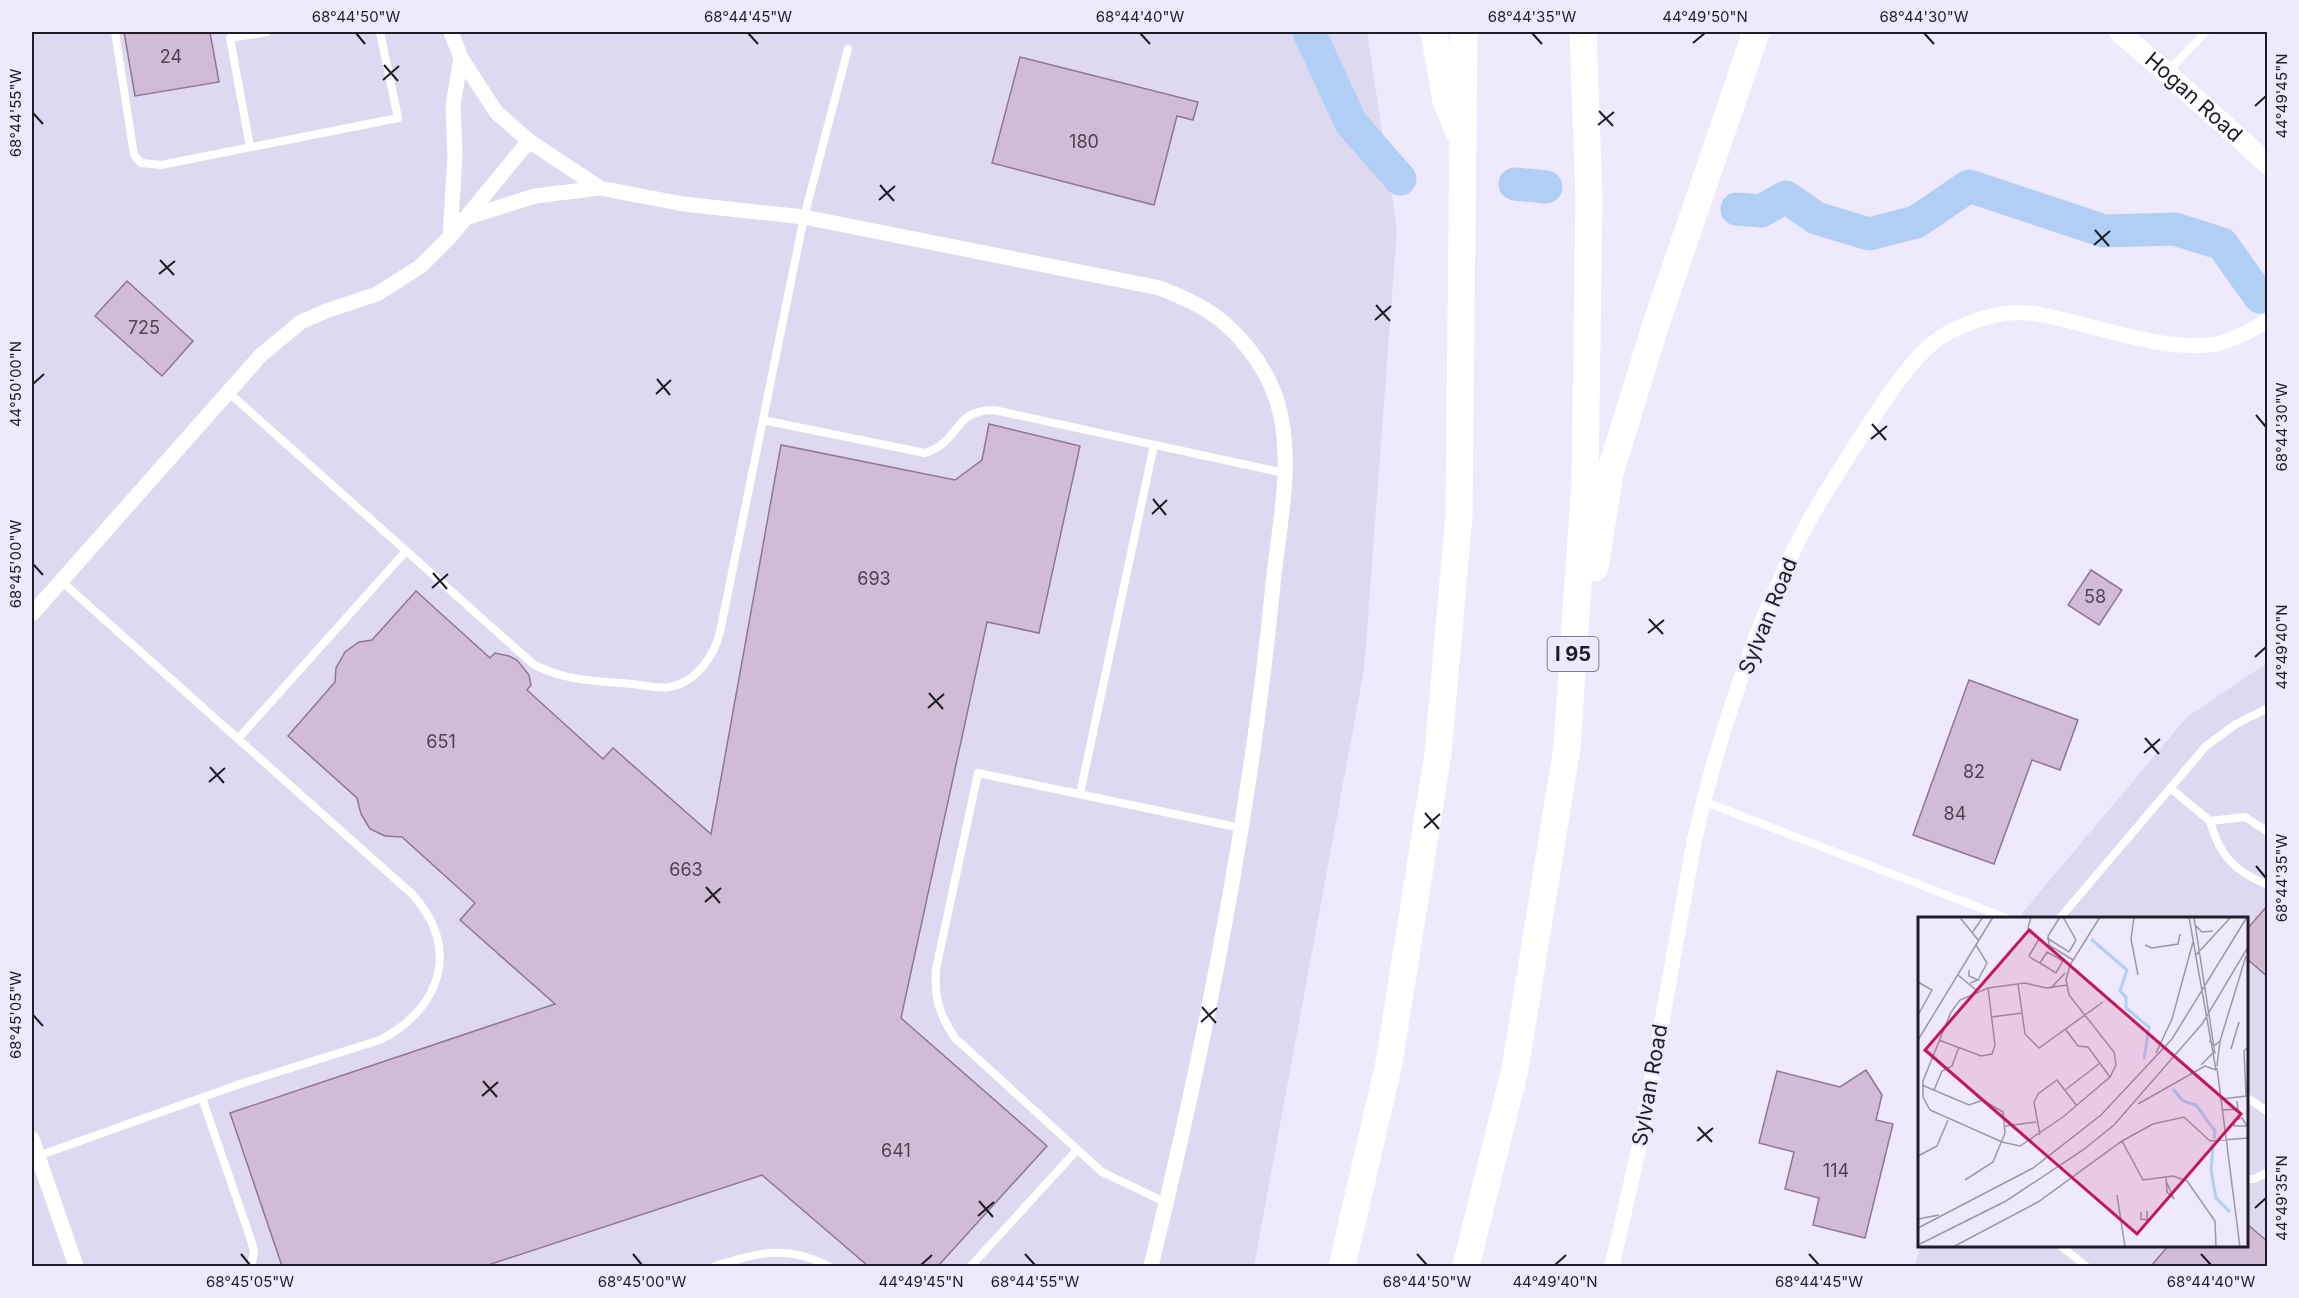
<svg xmlns="http://www.w3.org/2000/svg" width="2299" height="1298" font-family="Inter,sans-serif">
<style>
.built{fill:#dfd8f1}
.lines{fill:none;stroke-linecap:round;stroke-linejoin:round}
.river{stroke:#b1cef5;stroke-width:33}
.building{fill:#d1bbd7;stroke:#8d7892;stroke-width:1.5}
.lane{stroke:#fff;stroke-width:8}
.street{stroke:#fff;stroke-width:15}
.secondary{stroke:#fff;stroke-width:21}
.highway{stroke:#fff;stroke-width:27}
.ticks{fill:none;stroke:#1f1c28;stroke-width:2}
.labels{text-anchor:middle;stroke-width:5;stroke-linejoin:round;paint-order:stroke}
.number-label{font-size:18px;fill:#4c4454}
.shield{fill:#efe9fe;stroke:#5d5a68;stroke-width:1.5}
.shield-label{font-size:20px;font-weight:bold;fill:#1f1c28}
.street-label{font-size:21px;fill:#1f1c28;stroke:#efe9fe}
.inset-river{fill:none;stroke:#b1cef5;stroke-width:3}
.inset-road{fill:none;stroke:#9c97a8;stroke-width:1.5}
.view{fill:#c2185b;fill-opacity:0.15;stroke:#c2185b;stroke-width:3}
.inset-edge{fill:none;stroke:#1f1c28;stroke-width:3}
.neatline{fill:none;stroke:#1f1c28;stroke-width:2}
.ticks-label{font-size:15px;text-anchor:middle;fill:#1f1c28}
</style>
<rect width="100%" height="100%" fill="#efe9fe"/>
<path class="built" d="M 32,32 L 1367,32 L 1397,229 L 1364,670 L 1254,1266 L 32,1266 Z
M 2267,663 L 2267,1266 L 1915,1266 L 1920,1246 L 2246,1246 L 2246,918 L 2018,918 L 2187,717 Z"/>
<g class="lines">
<path class="river" d="M 1309,32 L 1351,123 L 1400,179
M 1515,184 L 1546,187
M 1737,209 L 1761,211 L 1786,197 L 1816,218 L 1869,234 L 1916,222 L 1969,186 L 2104,231 L 2175,229 L 2222,244 L 2260,297"/>
</g>
<path class="building" d="M 124,32 L 210,32 L 219,82 L 135,96 Z
M 1020,57 L 1198,102 L 1193,120 L 1177,116 L 1154,205 L 992,163 Z
M 127,281 L 193,341 L 162,376 L 95,316 Z
M 989,424 L 1080,446 L 1039,633 L 987,622 L 901,1018 L 1047,1146 L 938,1266 L 868,1266 L 762,1175 L 485,1266 L 282,1266 L 230,1113 L 555,1004 L 460,920 L 475,903 L 402,837 L 385,836 L 370,829 L 361,814 L 357,798 L 288,736 L 335,682 L 336,668 L 345,652 L 359,642 L 372,640 L 416,591 L 490,658 L 495,653 L 509,656 L 517,660 L 529,675 L 531,685 L 527,690 L 603,759 L 613,748 L 711,834 L 781,445 L 955,480 L 982,460 Z
M 2091,570 L 2122,590 L 2099,625 L 2068,605 Z
M 1969,680 L 2078,720 L 2060,770 L 2032,760 L 1994,864 L 1913,835 Z
M 2268,905 L 2268,977 L 2247,959 L 2247,929 Z
M 1866,1070 L 1882,1095 L 1876,1120 L 1893,1124 L 1865,1238 L 1813,1225 L 1819,1198 L 1785,1189 L 1794,1152 L 1759,1143 L 1777,1071 L 1840,1087 Z
M 2247,1224 L 2268,1242 L 2268,1266 L 2151,1266 L 2169,1245 L 2247,1245 Z"/>
<g class="lines">
<path class="lane" d="M 115,32 L 134,155 L 141,163 L 161,165 L 398,118 L 380,32
M 2168,71 L 2206,32
M 250,147 L 230,38 L 267,32
M 228,392 L 533,664 C 564,681 597,681 632,684 C 643,685 658,689 669,687 C 696,683 714,656 720,632 L 804,217 L 848,49
M 763,420 L 925,453 C 961,442 952,410 994,410 L 1284,473
M 238,739 L 406,551
M 2170,788 L 2210,821
M 1080,794 L 1154,445
M 1703,801 L 2006,918
M 2210,821 C 2219,855 2235,872 2268,885
M 2210,821 L 2245,817 L 2268,832
M 2060,918 L 2206,746 L 2236,724 L 2268,708
M 2246,1097 L 2268,1112
M 202,1098 L 252,1243 L 254,1253 L 251,1266
M 38,1156 L 240,1084 L 380,1040 C 442,1008 461,947 412,894 L 60,580
M 2246,1179 L 2254,1179 L 2268,1172
M 1167,1203 L 1102,1172 L 955,1038 C 939,1014 934,997 936,969 L 978,773 L 1241,828
M 2061,1246 L 2086,1266
M 715,1266 C 758,1253 786,1244 829,1266
M 971,1266 L 1077,1150"/>
<path class="street" d="M 451,32 L 461,58 L 496,112 L 529,141 L 600,188 L 683,204 L 804,217 L 1160,288 C 1174,294 1189,300 1203,308 C 1236,327 1265,364 1277,401 C 1295,458 1279,525 1273,584 C 1251,813 1206,1042 1151,1266
M 465,218 L 535,196 L 600,188
M 450,237 L 455,156 L 453,105 L 461,58
M 32,614 L 261,355 L 301,322 L 326,311 L 377,294 L 421,266 L 450,237 L 529,141
M 32,1139 L 76,1266
M 1612,1266 L 1641,1139 L 1694,842 C 1717,739 1756,621 1805,528 C 1822,497 1841,468 1860,438 C 1880,408 1899,376 1925,350 C 1948,327 1997,309 2030,313 C 2040,314 2051,317 2061,319 C 2109,330 2159,349 2209,345 C 2229,343 2251,331 2268,320"/>
<path class="secondary" id="s1" d="M 2119,32 L 2160,67 L 2268,164"/>
<path class="highway" d="M 1434,32 L 1446,101 L 1459,132
M 1595,568 L 1610,473 L 1655,327 L 1756,32
M 1342,1266 L 1389,1063 L 1438,753 L 1459,515 L 1464,32
M 1466,1266 L 1515,1069 L 1567,747 L 1585,480 L 1589,198 L 1583,32"/>
</g>
<path class="ticks" d="M 356,33 L 365,44M 748,33 L 758,44M 1140,33 L 1150,44M 1532,33 L 1542,44M 1924,33 L 1934,44M 1693,43 L 1705,33M 384,65 L 398,81M 383,80 L 399,66M 2255,106 L 2266,96M 1599,111 L 1613,126M 33,113 L 43,124M 1598,125 L 1614,112M 880,185 L 894,201M 879,200 L 895,186M 2095,230 L 2109,246M 2094,245 L 2110,231M 160,260 L 174,275M 159,274 L 175,261M 1376,305 L 1390,321M 1375,320 L 1391,306M 657,379 L 670,395M 33,384 L 44,374M 656,394 L 671,380M 2256,415 L 2266,427M 1872,424 L 1886,440M 1871,439 L 1887,426M 1153,499 L 1166,515M 1152,514 L 1167,500M 33,564 L 43,575M 433,573 L 447,589M 432,588 L 448,574M 1649,619 L 1663,634M 1648,633 L 1664,620M 2255,657 L 2266,647M 929,693 L 943,709M 928,708 L 944,694M 2145,738 L 2159,754M 2144,753 L 2160,739M 210,767 L 224,783M 209,782 L 225,768M 1425,813 L 1439,829M 1424,828 L 1440,814M 2256,866 L 2266,878M 706,887 L 720,903M 705,902 L 721,888M 1202,1007 L 1216,1023M 33,1015 L 43,1026M 1201,1022 L 1217,1008M 483,1081 L 497,1097M 482,1096 L 498,1082M 1698,1127 L 1712,1142M 1697,1141 L 1713,1128M 979,1201 L 993,1217M 2255,1208 L 2266,1198M 978,1216 L 994,1202M 241,1254 L 250,1265M 633,1254 L 642,1265M 1025,1254 L 1035,1265M 1417,1254 L 1427,1265M 1809,1254 L 1819,1265M 2201,1254 L 2211,1265M 921,1265 L 932,1255M 1555,1265 L 1566,1255"/>
<g class="labels">
<g class="number-label">
<text x="171" y="63">24</text>
<text x="1084" y="148">180</text>
<text x="144" y="334">725</text>
<text x="874" y="585">693</text>
<text x="2095" y="603">58</text>
<text x="441" y="748">651</text>
<text x="1974" y="778">82</text>
<text x="1955" y="820">84</text>
<text x="686" y="876">663</text>
<text x="896" y="1157">641</text>
<text x="1836" y="1177">114</text>
</g>
<rect class="shield" x="1547.5" y="637" width="51" height="34" rx="4.5"/>
<g class="shield-label">
<text x="1573" y="661">I 95</text>
</g>
<g class="street-label">
<text dy="7" stroke="none"><textPath href="#s1" startOffset="99">Hogan Road</textPath></text>
<text transform="translate(1768 616) rotate(-68)" y="7">Sylvan Road</text>
<text transform="translate(1650 1085) rotate(-80)" y="7">Sylvan Road</text>
</g>
</g>
<g transform="translate(1918 917)">
<rect width="330" height="330" fill="#efe9fe"/>
<path class="inset-river" d="M 173,22 L 209,53 L 202,74 L 208,80 L 208,91 L 231,110 L 226,142M 255,172 L 265,184 L 278,188 L 297,214 L 296,222M 295,230 L 293,253 L 298,281 L 312,295"/>
<path class="inset-road" d="M 113,0 L 110,11 L 121,22 L 111,39 L 113,41 L 122,46 L 138,56 L 145,44 L 129,35 L 122,46M 142,0 L 130,19 L 131,28 L 155,43M 216,0 L 213,22 L 220,58M 271,0 L 298,153M 276,0 L 297,137M 43,2 L 61,24M 277,8 L 284,15 L 295,14M 54,16 L 65,0M 129,21 L 151,35 L 158,23 L 145,0M 58,28 L 69,46 L 60,63M 227,28 L 234,31 L 260,27 L 262,17M 277,39 L 313,0M 51,53 L 51,59 L 60,63 L 52,66M 40,58 L 58,73M 0,65 L 14,73 L 0,98M 100,67 L 107,117 L 121,131 L 185,85M 149,68 L 128,71 L 107,66 L 70,71 L 42,83 L 33,95 L 5,164 L 5,180 L 12,193 L 84,225 L 102,229 L 145,200 L 192,160 L 198,148 L 196,135 L 151,78 L 148,63 L 152,48 L 182,0M 133,71 L 147,56M 74,100 L 104,96M 148,113 L 160,129 L 170,130 L 192,160M 0,123 L 75,0M 21,123 L 63,139 L 74,137 L 77,128 L 70,71M 291,124 L 297,128 L 302,124 L 328,39M 313,132 L 321,105M 238,136 L 254,102 L 275,25M 283,148 L 297,134M 299,149 L 302,124M 299,151 L 322,330M 4,168 L 51,188 L 65,183 L 85,195 L 87,216 L 75,245 L 47,263M 16,173 L 24,154 L 34,149 L 41,130M 147,173 L 181,147M 304,182 L 328,179 L 326,134 L 330,130M 220,187 L 287,149 L 298,153M 305,193 L 320,192 L 319,184M 87,209 L 118,205M 329,209 L 324,201 L 316,203 L 316,209 L 330,209M 122,218 L 116,185 L 120,177 L 139,163 L 159,189M 204,224 L 225,263 L 255,259 L 269,264 L 297,304 L 298,330M 0,239 L 19,229 L 30,203M 248,260 L 249,275 L 256,282 L 249,266M 199,278 L 207,330M 223,295 L 223,302 L 229,303 L 229,294M 0,302 L 21,298M 0,311 L 115,251 L 183,198 L 254,122 L 329,0M 0,328 L 88,284 L 165,233 L 196,208 L 284,107 L 330,30M 35,330 L 120,285 L 204,224 L 235,207 L 266,200 L 292,224 L 330,221"/>
<path class="view" d="M 111,13 L 323,197 L 219,317 L 7,133 Z"/>
<rect width="330" height="330" class="inset-edge"/>
</g>
<rect width="2299" height="1298" fill="none" stroke="#efe9fe" stroke-width="66"/>
<rect x="33" y="33" width="2233" height="1232" class="neatline"/>
<g class="ticks-label">
<text x="356" y="22">68°44'50"W</text>
<text x="748" y="22">68°44'45"W</text>
<text x="1140" y="22">68°44'40"W</text>
<text x="1532" y="22">68°44'35"W</text>
<text x="1705" y="22">44°49'50"N</text>
<text x="1924" y="22">68°44'30"W</text>
<text transform="translate(2282 96) rotate(-90)" y="5">44°49'45"N</text>
<text transform="translate(16 113) rotate(-90)" y="5">68°44'55"W</text>
<text transform="translate(16 384) rotate(-90)" y="5">44°50'00"N</text>
<text transform="translate(2282 427) rotate(-90)" y="5">68°44'30"W</text>
<text transform="translate(16 564) rotate(-90)" y="5">68°45'00"W</text>
<text transform="translate(2282 647) rotate(-90)" y="5">44°49'40"N</text>
<text transform="translate(2282 878) rotate(-90)" y="5">68°44'35"W</text>
<text transform="translate(16 1015) rotate(-90)" y="5">68°45'05"W</text>
<text transform="translate(2282 1198) rotate(-90)" y="5">44°49'35"N</text>
<text x="250" y="1287">68°45'05"W</text>
<text x="642" y="1287">68°45'00"W</text>
<text x="921" y="1287">44°49'45"N</text>
<text x="1035" y="1287">68°44'55"W</text>
<text x="1427" y="1287">68°44'50"W</text>
<text x="1555" y="1287">44°49'40"N</text>
<text x="1819" y="1287">68°44'45"W</text>
<text x="2211" y="1287">68°44'40"W</text>
</g>
</svg>
